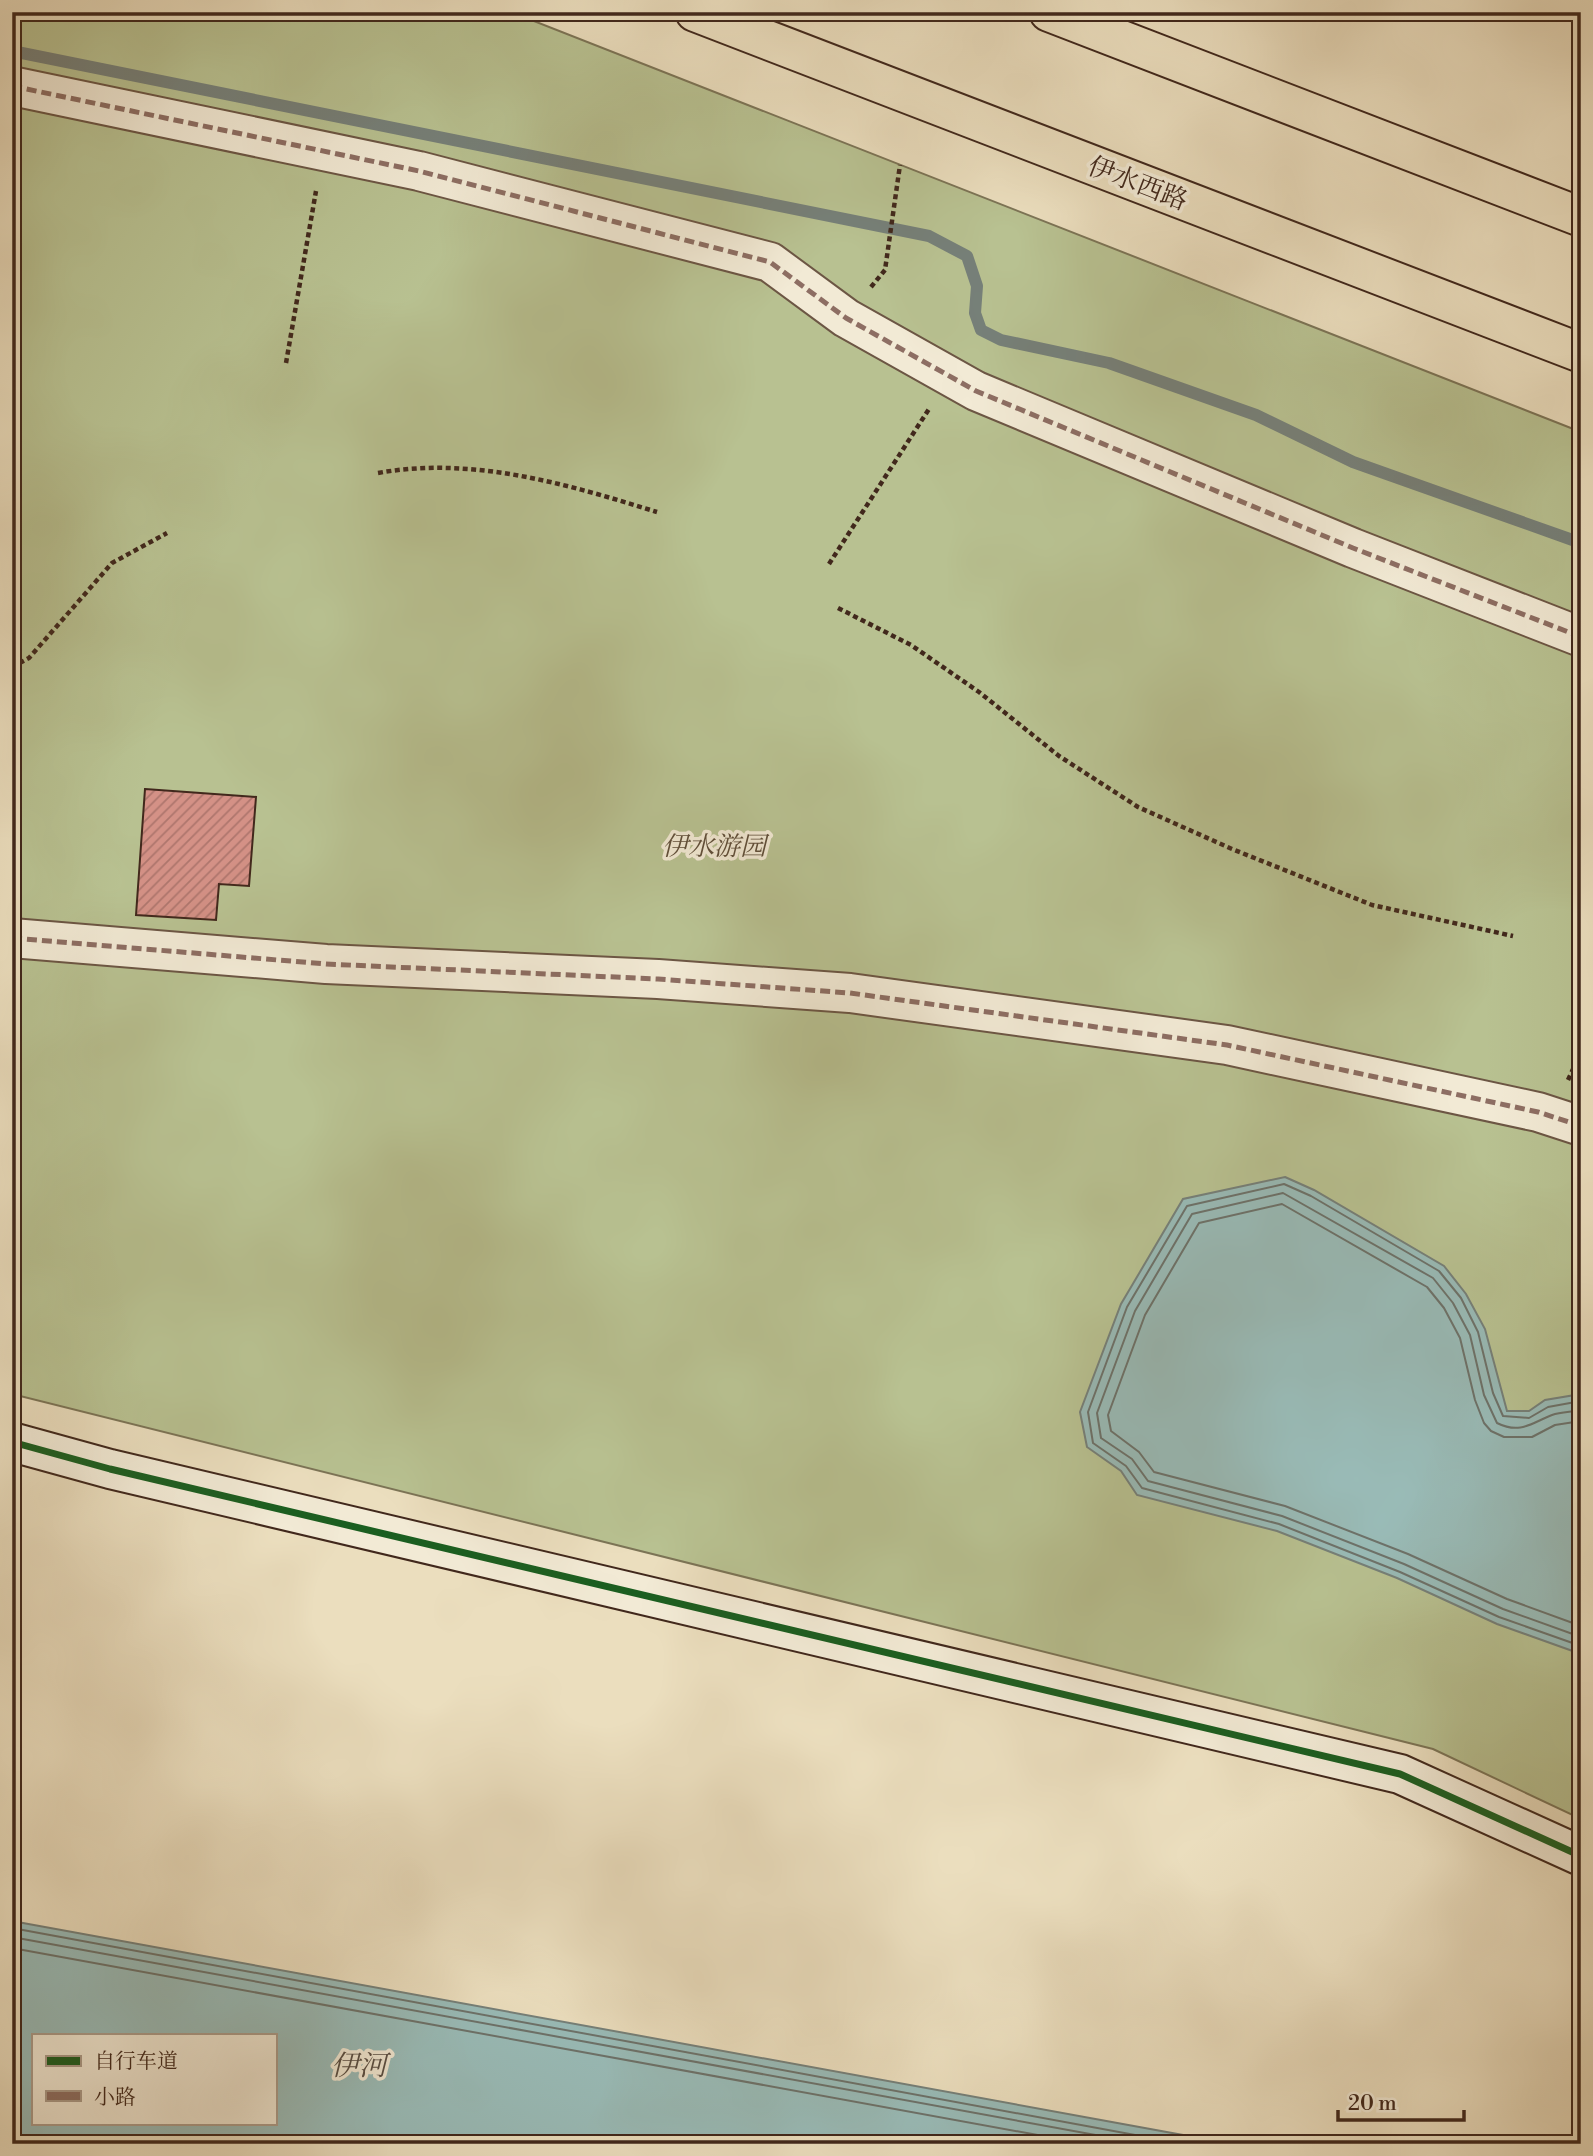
<svg xmlns="http://www.w3.org/2000/svg" width="1593" height="2156" font-family="'Libre Bodoni','Noto Serif SC',serif">
<style>
.park{fill:#b8c191;stroke:#7c7456;stroke-width:2}
.water{fill:#99bbb7;stroke:#768079;stroke-width:2;fill-rule:evenodd}
.lines{fill:none;stroke-linecap:round;stroke-linejoin:round}
.shore{stroke:#6d726a;stroke-width:2}
.stream{stroke:#768079;stroke-width:12}
.building{fill:url(#building-hatch);stroke:#41281c;stroke-width:2}
.street-casing{stroke:#6c5644;stroke-width:42}
.secondary-casing{stroke:#41281c;stroke-width:42}
.highway-casing{stroke:#41281c;stroke-width:42}
.path{stroke:#41281c;stroke-width:4.5;stroke-dasharray:5 3.5;stroke-linecap:butt}
.street{stroke:#f2ead5;stroke-width:38}
.secondary{stroke:#f2ead5;stroke-width:38}
.highway{stroke:#ebdebe;stroke-width:38}
.quiet{stroke:#8d6e63;stroke-width:5;stroke-dasharray:10 5;stroke-linecap:butt}
.cycleway-casing{stroke:#f2ead5;stroke-width:11}
.cycleway{stroke:#1b5e20;stroke-width:7}
.labels{text-anchor:middle;stroke-width:7;stroke-linejoin:round;paint-order:stroke}
.street-label{font-size:26px;fill:#41281c;stroke:#f2ead5}
.park-label{font-size:26px;font-style:italic;fill:#5f4e39;stroke:#f2ead5}
.water-label{font-size:28px;font-style:italic;fill:#574d43;stroke:#f2ead5}
</style>
<defs>
<pattern id="building-hatch" width="6" height="6" patternUnits="userSpaceOnUse" patternTransform="scale(1.75)"><rect width="6" height="6" fill="#d49186"/><path d="M-1 1l2-2M0 6l6-6M5 7l2-2" fill="none" stroke="#ae766d"/></pattern>
</defs>
<rect width="100%" height="100%" fill="#ebdebe"/>
<filter id="stains"><feTurbulence type="fractalNoise" baseFrequency=".00286" numOctaves="4"/><feColorMatrix values="0 0 0 0 .2 0 0 0 0 .09 0 0 0 0 .02 0 0 0 .5 -.17"/></filter>
<radialGradient id="worn" r=".72"><stop offset=".6" stop-color="#630" stop-opacity="0"/><stop offset="1" stop-color="#630" stop-opacity=".3"/></radialGradient>
<path class="park" d="M 12,12 L 511,12 L 1581,432 L 1581,1819 L 1433,1749 L 12,1394 Z"/>
<path class="water" d="M 1285,1177 L 1314,1190 L 1444,1266 L 1466,1294 L 1485,1329 L 1507,1411 L 1529,1411 L 1545,1400 L 1581,1394 L 1581,1654 L 1497,1624 L 1397,1578 L 1277,1531 L 1137,1495 L 1121,1471 L 1087,1447 L 1080,1412 L 1121,1304 L 1183,1199 Z
M 12,1921 L 1183,2135 L 1195,2144 L 12,2144 ZM 33,2035 L 275,2035 L 275,2123 L 33,2123 Z"/>
<g class="lines">
<path class="shore" d="M 1581,1401 L 1548,1407 L 1529,1418 L 1503,1416 L 1493,1393 L 1478,1332 L 1461,1298 L 1439,1271 L 1311,1196 L 1284,1184 L 1187,1206 L 1127,1307 L 1088,1412 L 1093,1443 L 1126,1466 L 1142,1488 L 1279,1524 L 1400,1572 L 1499,1617 L 1581,1646
M 1581,1410 C 1572,1412 1561,1412 1552,1415 C 1533,1422 1521,1435 1497,1423 L 1484,1395 L 1470,1335 L 1453,1303 L 1433,1278 L 1283,1193 L 1192,1214 L 1135,1311 L 1097,1413 L 1101,1438 L 1132,1459 L 1148,1481 L 1282,1516 L 1404,1564 L 1503,1609 L 1581,1637
M 1581,1421 L 1555,1425 L 1532,1437 L 1504,1437 L 1491,1431 L 1484,1423 L 1475,1400 L 1460,1338 L 1444,1308 L 1427,1287 L 1282,1204 L 1199,1223 L 1145,1315 L 1108,1415 L 1111,1431 L 1139,1452 L 1154,1472 L 1285,1506 L 1408,1554 L 1507,1599 L 1581,1626
M 12,1928 L 1184,2144
M 12,1937 L 1145,2144
M 12,1948 L 1087,2144"/>
<path class="stream" d="M 12,51 L 929,236 L 967,256 L 977,286 L 975,313 L 981,330 L 1001,340 L 1109,363 L 1256,415 L 1353,462 L 1581,543"/>
</g>
<path class="building" d="M 145,789 L 256,797 L 249,886 L 219,884 L 216,920 L 136,915 Z"/>
<g class="lines">
<g class="street-casing">
<path id="street" d="M 12,86 L 419,171 L 770,262 L 846,318 L 976,391 L 1353,548 L 1581,637
M 12,938 L 326,964 L 658,979 L 850,993 L 1227,1045 L 1538,1112 L 1581,1126"/>
</g>
<g class="secondary-casing">
<path id="secondary" d="M 12,1442 L 110,1469 L 1400,1774 L 1581,1856"/>
</g>
<g class="highway-casing">
<path id="highway" d="M 695,12 L 1581,353
M 1049,12 L 1581,217"/>
</g>
<path class="path" d="M 871,287 L 885,270 L 900,165
M 286,363 L 316,191
M 378,473 C 472,456 567,484 657,512
M 829,564 L 929,409
M 838,608 L 911,645 L 979,692 L 1059,756 L 1138,807 L 1232,849 L 1372,905 L 1513,936
M 12,667 L 29,658 L 112,563 L 167,533
M 1568,1080 L 1581,1052"/>
<use href="#street" class="street"/>
<use href="#secondary" class="secondary"/>
<use href="#highway" class="highway"/>
<path class="quiet" d="M 12,86 L 419,171 L 770,262 L 846,318 L 976,391 L 1353,548 L 1581,637
M 12,938 L 326,964 L 658,979 L 850,993 L 1227,1045 L 1538,1112 L 1581,1126"/>
<g class="cycleway-casing">
<path id="cycleway" d="M 12,1442 L 110,1469 L 1400,1774 L 1581,1856"/>
</g>
<use href="#cycleway" class="cycleway"/>
</g>
<g class="labels">
<g class="street-label">
<text transform="translate(1138 183) rotate(21)" y="9">伊水西路</text>
</g>
<g class="park-label">
<text x="714" y="855">伊水游园</text>
</g>
<g class="water-label">
<text x="359" y="2075">伊河</text>
</g>
</g>
<rect width="1593" height="2156" fill="none" stroke="#ebdebe" stroke-width="42"/>
<rect x="14" y="14" width="1565" height="2128" fill="none" stroke="#41281c" stroke-width="3.5"/>
<rect x="21" y="21" width="1551" height="2114" fill="none" stroke="#41281c" stroke-width="2"/>
<rect x="32" y="2034" width="245" height="91" fill="#f2ead5" stroke="#ab9c8b" stroke-width="2"/>
<rect x="46" y="2056" width="35" height="10" fill="#1b5e20" stroke="#ab9c8b" stroke-width="2"/>
<text x="94" y="2068" font-size="21" fill="#41281c">自行车道</text>
<rect x="46" y="2091" width="35" height="10" fill="#8d6e63" stroke="#ab9c8b" stroke-width="2"/>
<text x="94" y="2104" font-size="21" fill="#41281c">小路</text>
<path d="M1338 2110v10h126v-10" fill="none" stroke="#41281c" stroke-width="3.5"/>
<text x="1348" y="2110" font-size="21" fill="#41281c" stroke="#f2ead5" stroke-width="5" paint-order="stroke">20 m</text>
<rect width="100%" height="100%" filter="url(#stains)"/>
<rect width="100%" height="100%" fill="url(#worn)"/>
</svg>
